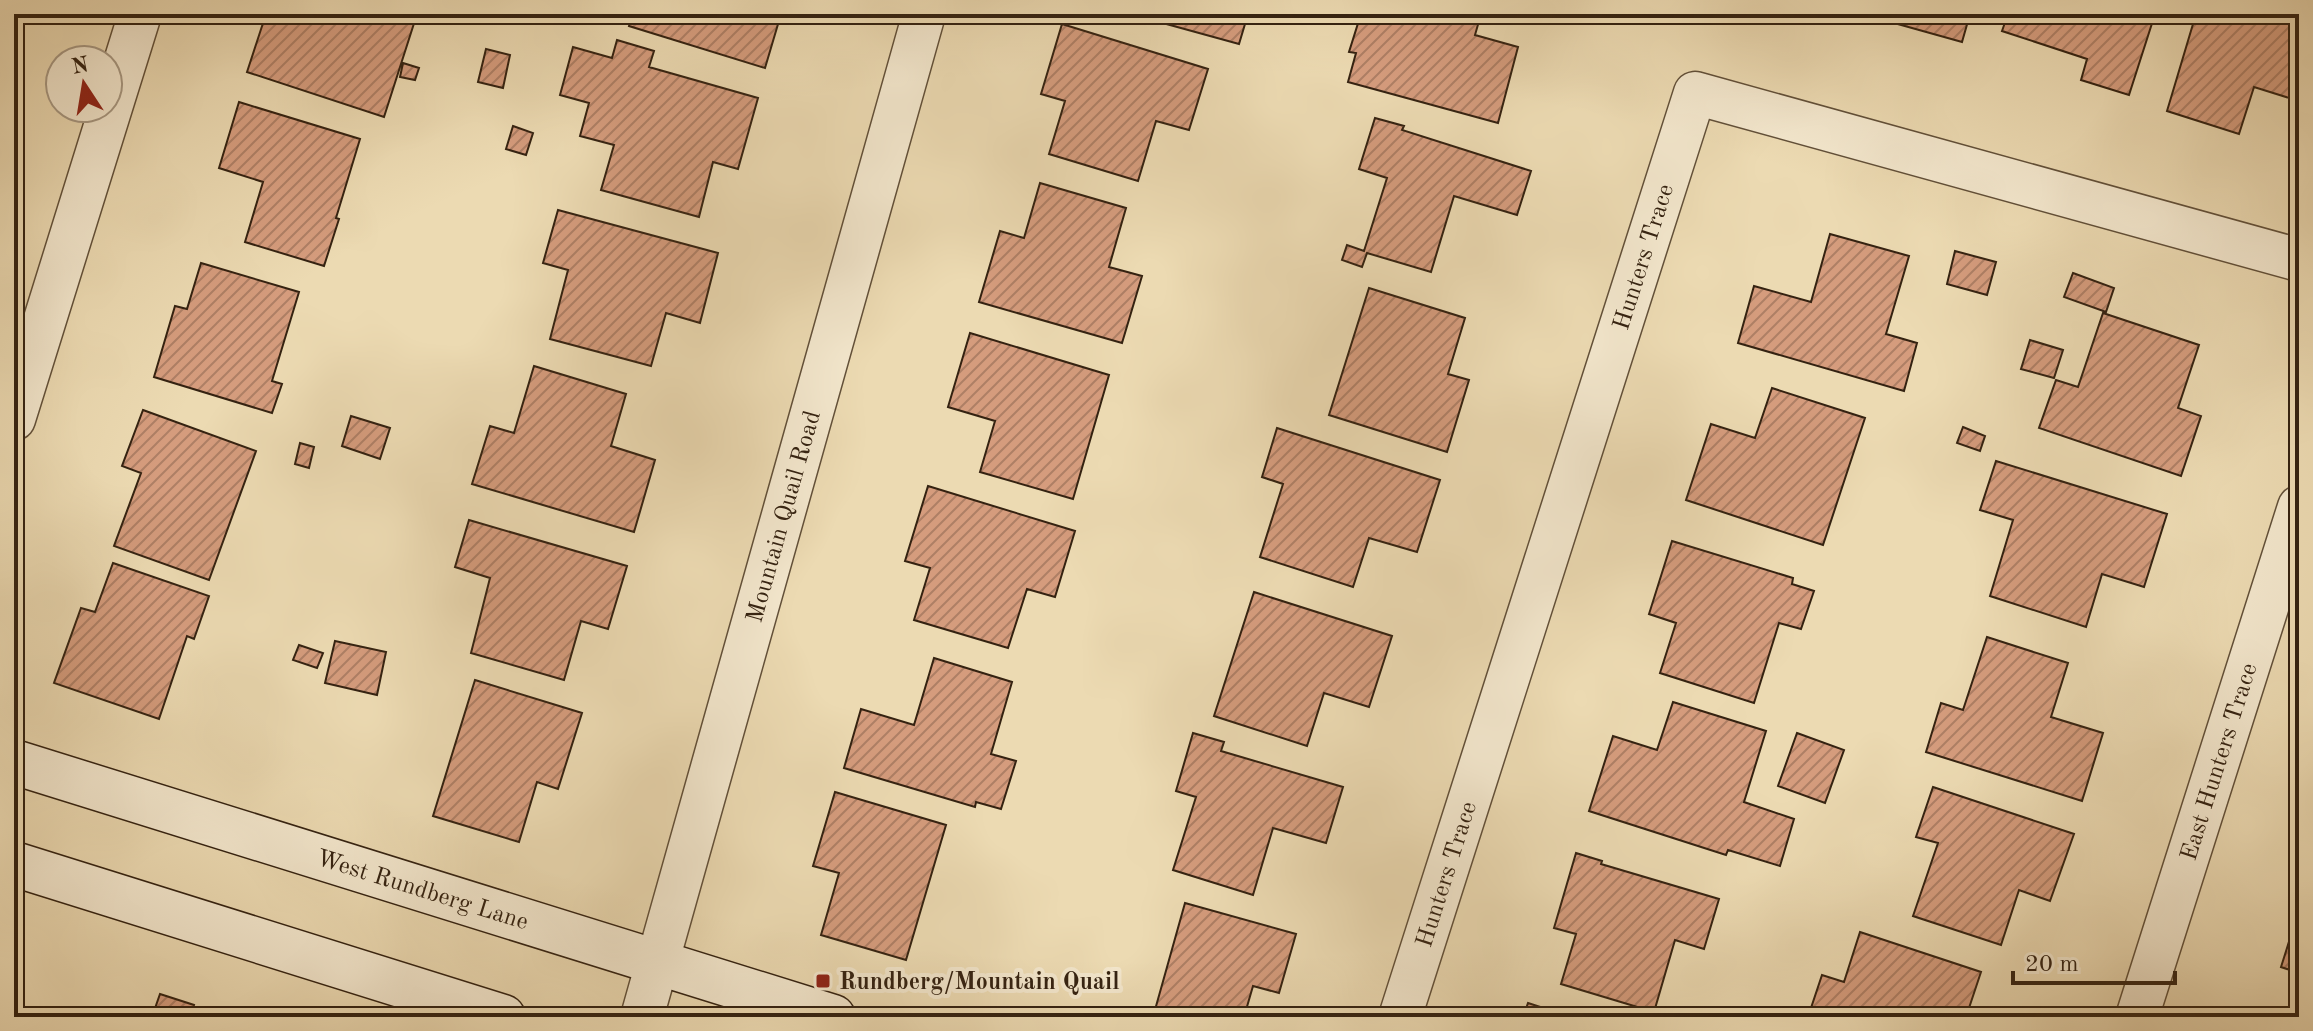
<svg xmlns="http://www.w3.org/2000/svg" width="2313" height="1031" font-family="'Old Standard TT',serif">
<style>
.building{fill:url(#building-hatch);stroke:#342211;stroke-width:2}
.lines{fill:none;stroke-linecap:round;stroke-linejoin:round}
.street-casing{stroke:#625039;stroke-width:45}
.secondary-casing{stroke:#342211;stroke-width:47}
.street{stroke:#f3e7cd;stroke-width:42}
.secondary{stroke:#f3e7cd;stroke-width:44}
.poi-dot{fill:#8f2418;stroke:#f3e7cd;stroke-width:3}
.labels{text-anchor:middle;stroke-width:8;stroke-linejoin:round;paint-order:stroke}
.street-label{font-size:24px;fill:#342211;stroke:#f3e7cd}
.poi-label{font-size:24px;font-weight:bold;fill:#342211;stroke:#f3e7cd;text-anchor:start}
</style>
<defs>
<pattern id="building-hatch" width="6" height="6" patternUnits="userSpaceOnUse" patternTransform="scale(2)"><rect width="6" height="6" fill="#d59c7d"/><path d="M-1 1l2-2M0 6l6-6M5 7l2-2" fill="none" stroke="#ae7f65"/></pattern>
</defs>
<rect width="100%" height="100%" fill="#ecdab2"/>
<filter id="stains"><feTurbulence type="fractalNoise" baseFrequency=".0025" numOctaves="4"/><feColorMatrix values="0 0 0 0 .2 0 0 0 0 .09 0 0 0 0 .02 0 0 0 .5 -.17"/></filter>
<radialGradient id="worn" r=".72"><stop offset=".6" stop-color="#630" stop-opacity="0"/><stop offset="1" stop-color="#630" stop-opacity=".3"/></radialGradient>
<path class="building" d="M 266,14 L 417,14 L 384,117 L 247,72 Z
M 611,14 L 781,14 L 765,68 L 629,26 L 630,23 L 611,17 Z
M 1130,14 L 1248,14 L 1239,44 Z
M 1379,14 L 1481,14 L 1475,35 L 1518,47 L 1498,123 L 1348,82 L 1356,53 L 1349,52 L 1360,17 L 1377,21 Z
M 1889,14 L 1970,14 L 1962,42 L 1887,21 Z
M 2008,14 L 2155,14 L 2129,95 L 2081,80 L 2087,59 L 2002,31 Z
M 2196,14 L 2299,14 L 2299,101 L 2254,87 L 2239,134 L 2167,111 Z
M 1062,24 L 1208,69 L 1189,130 L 1156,121 L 1138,181 L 1049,154 L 1065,101 L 1041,94 Z
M 617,40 L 654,51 L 649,67 L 758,98 L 738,169 L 713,162 L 699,217 L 601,190 L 614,145 L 580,136 L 589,103 L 560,95 L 573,47 L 612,58 Z
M 486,49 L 510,55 L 503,88 L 478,82 Z
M 403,63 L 419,68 L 415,80 L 400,77 Z
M 239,102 L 360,139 L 336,218 L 339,219 L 324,266 L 245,242 L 263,182 L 219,168 Z
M 1375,118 L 1404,126 L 1402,130 L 1531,171 L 1517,215 L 1454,196 L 1431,272 L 1367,253 L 1362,267 L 1342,260 L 1347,245 L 1364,251 L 1387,178 L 1359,169 Z
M 513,126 L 533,133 L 526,155 L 506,149 Z
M 1040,183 L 1126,208 L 1109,267 L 1142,276 L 1122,343 L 979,302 L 1000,231 L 1024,238 Z
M 558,210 L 718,253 L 700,323 L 666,313 L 651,366 L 550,339 L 568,270 L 543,263 Z
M 1830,234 L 1909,256 L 1886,334 L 1917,343 L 1904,391 L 1738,343 L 1754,286 L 1811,302 Z
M 1955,251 L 1996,262 L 1987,295 L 1947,284 Z
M 201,263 L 299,292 L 272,381 L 282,384 L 272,413 L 154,377 L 175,306 L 187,309 Z
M 2073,273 L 2114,288 L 2106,312 L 2064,297 Z
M 1369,288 L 1465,318 L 1448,374 L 1469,380 L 1447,452 L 1329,415 Z
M 2103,313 L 2199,345 L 2178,408 L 2201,416 L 2181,476 L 2039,428 L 2056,380 L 2078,387 Z
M 970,333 L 1109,375 L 1073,499 L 980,472 L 995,421 L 948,407 Z
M 2030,340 L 2063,350 L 2054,378 L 2021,369 Z
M 534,366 L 626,394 L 611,446 L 655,460 L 634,532 L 472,484 L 490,426 L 514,433 Z
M 1772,388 L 1865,418 L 1823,545 L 1686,500 L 1711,424 L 1755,438 Z
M 143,410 L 256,451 L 209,580 L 114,546 L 141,473 L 122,466 Z
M 351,416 L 390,428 L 380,459 L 342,446 Z
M 1963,427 L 1985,436 L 1980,451 L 1957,443 Z
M 1277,428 L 1440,480 L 1417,552 L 1369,538 L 1353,587 L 1260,557 L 1283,484 L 1262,477 Z
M 300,443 L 314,447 L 309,468 L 295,464 Z
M 1996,461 L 2167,514 L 2144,587 L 2102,574 L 2086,627 L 1990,596 L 2013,520 L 1980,510 Z
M 928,486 L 1075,531 L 1055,597 L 1027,589 L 1008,648 L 914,620 L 930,568 L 905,561 Z
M 469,520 L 627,566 L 608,629 L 581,621 L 564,680 L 471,653 L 490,578 L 455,567 Z
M 1672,541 L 1793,578 L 1792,584 L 1814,591 L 1801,629 L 1779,623 L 1754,703 L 1660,673 L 1676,623 L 1649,614 Z
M 113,563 L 209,596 L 194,639 L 187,636 L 159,719 L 54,683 L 81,608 L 95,612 Z
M 1254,592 L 1392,636 L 1369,707 L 1324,693 L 1307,746 L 1214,716 Z
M 1987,637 L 2068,663 L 2051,717 L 2103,733 L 2082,801 L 1926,752 L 1941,703 L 1963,710 Z
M 335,641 L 386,652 L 377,695 L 325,683 Z
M 299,645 L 323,653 L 317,668 L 293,660 Z
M 934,658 L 1012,682 L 991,754 L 1016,761 L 1001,809 L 976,802 L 975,807 L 844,768 L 861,709 L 914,725 Z
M 475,680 L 582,713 L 558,789 L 537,782 L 519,842 L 433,816 Z
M 1673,702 L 1766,731 L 1744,802 L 1794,819 L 1780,866 L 1728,850 L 1726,855 L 1589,811 L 1613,736 L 1657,750 Z
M 1193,733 L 1224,742 L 1221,751 L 1343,787 L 1326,843 L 1273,828 L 1253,895 L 1173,870 L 1196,797 L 1176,791 Z
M 1797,733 L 1844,750 L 1825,803 L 1778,786 Z
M 1933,787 L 2074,834 L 2050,901 L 2019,890 L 2001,945 L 1913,916 L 1938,843 L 1916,837 Z
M 835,792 L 946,825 L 906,960 L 821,935 L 839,873 L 813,866 Z
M 1576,853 L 1602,861 L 1601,864 L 1719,899 L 1704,949 L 1675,940 L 1654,1012 L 1561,984 L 1576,934 L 1554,928 Z
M 1185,903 L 1296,934 L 1279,993 L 1253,986 L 1244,1017 L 1153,1017 Z
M 2299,910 L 2299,973 L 2281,967 Z
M 1860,932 L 1981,972 L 1966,1017 L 1808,1017 L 1822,975 L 1844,982 Z
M 2299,993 L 2299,1017 L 2291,1017 Z
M 160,994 L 194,1005 L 190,1017 L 152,1017 Z
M 1528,1003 L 1571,1017 L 1523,1017 Z"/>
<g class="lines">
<g class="street-casing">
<g id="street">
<path d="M 14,419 L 140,14"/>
<path id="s1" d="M 642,1017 L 924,14"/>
<path id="s2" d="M 1400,1017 L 1695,93 L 2299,260"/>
<path id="s3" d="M 2137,1017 L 2299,507"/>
</g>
</g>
<g class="secondary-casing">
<g id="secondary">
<path id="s4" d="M 14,762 L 833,1017"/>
<path d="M 14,864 L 503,1017"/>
</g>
</g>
<use href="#street" class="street"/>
<use href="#secondary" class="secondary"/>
</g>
<rect class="poi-dot" x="815" y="973" width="16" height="16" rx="4"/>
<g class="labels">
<g class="street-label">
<text dy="8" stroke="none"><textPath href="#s2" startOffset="798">Hunters Trace</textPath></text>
<text dy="8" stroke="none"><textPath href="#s1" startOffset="520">Mountain Quail Road</textPath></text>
<text dy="8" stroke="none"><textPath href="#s3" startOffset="268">East Hunters Trace</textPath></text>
<text dy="8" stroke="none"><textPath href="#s2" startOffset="150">Hunters Trace</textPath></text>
<text dy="8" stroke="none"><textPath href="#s4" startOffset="428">West Rundberg Lane</textPath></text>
</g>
<g class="poi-label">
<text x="839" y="989">Rundberg/Mountain Quail</text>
</g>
</g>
<rect width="2313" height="1031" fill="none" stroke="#ecdab2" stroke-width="48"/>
<rect x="16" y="16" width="2281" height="999" fill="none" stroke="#342211" stroke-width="4"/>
<rect x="24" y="24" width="2265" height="983" fill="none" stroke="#342211" stroke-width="2"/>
<g transform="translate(84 84) rotate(348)"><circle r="38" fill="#f3e7cd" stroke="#a79882" stroke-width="2"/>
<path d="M0-6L14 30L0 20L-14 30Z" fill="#8f2418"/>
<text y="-12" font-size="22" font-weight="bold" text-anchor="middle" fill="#342211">N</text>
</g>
<path d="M2013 971v12h162v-12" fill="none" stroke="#342211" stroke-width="4"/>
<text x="2025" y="971" font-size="24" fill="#342211" stroke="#f3e7cd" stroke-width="6" paint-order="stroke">20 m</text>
<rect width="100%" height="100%" filter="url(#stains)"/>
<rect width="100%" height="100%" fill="url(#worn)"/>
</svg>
